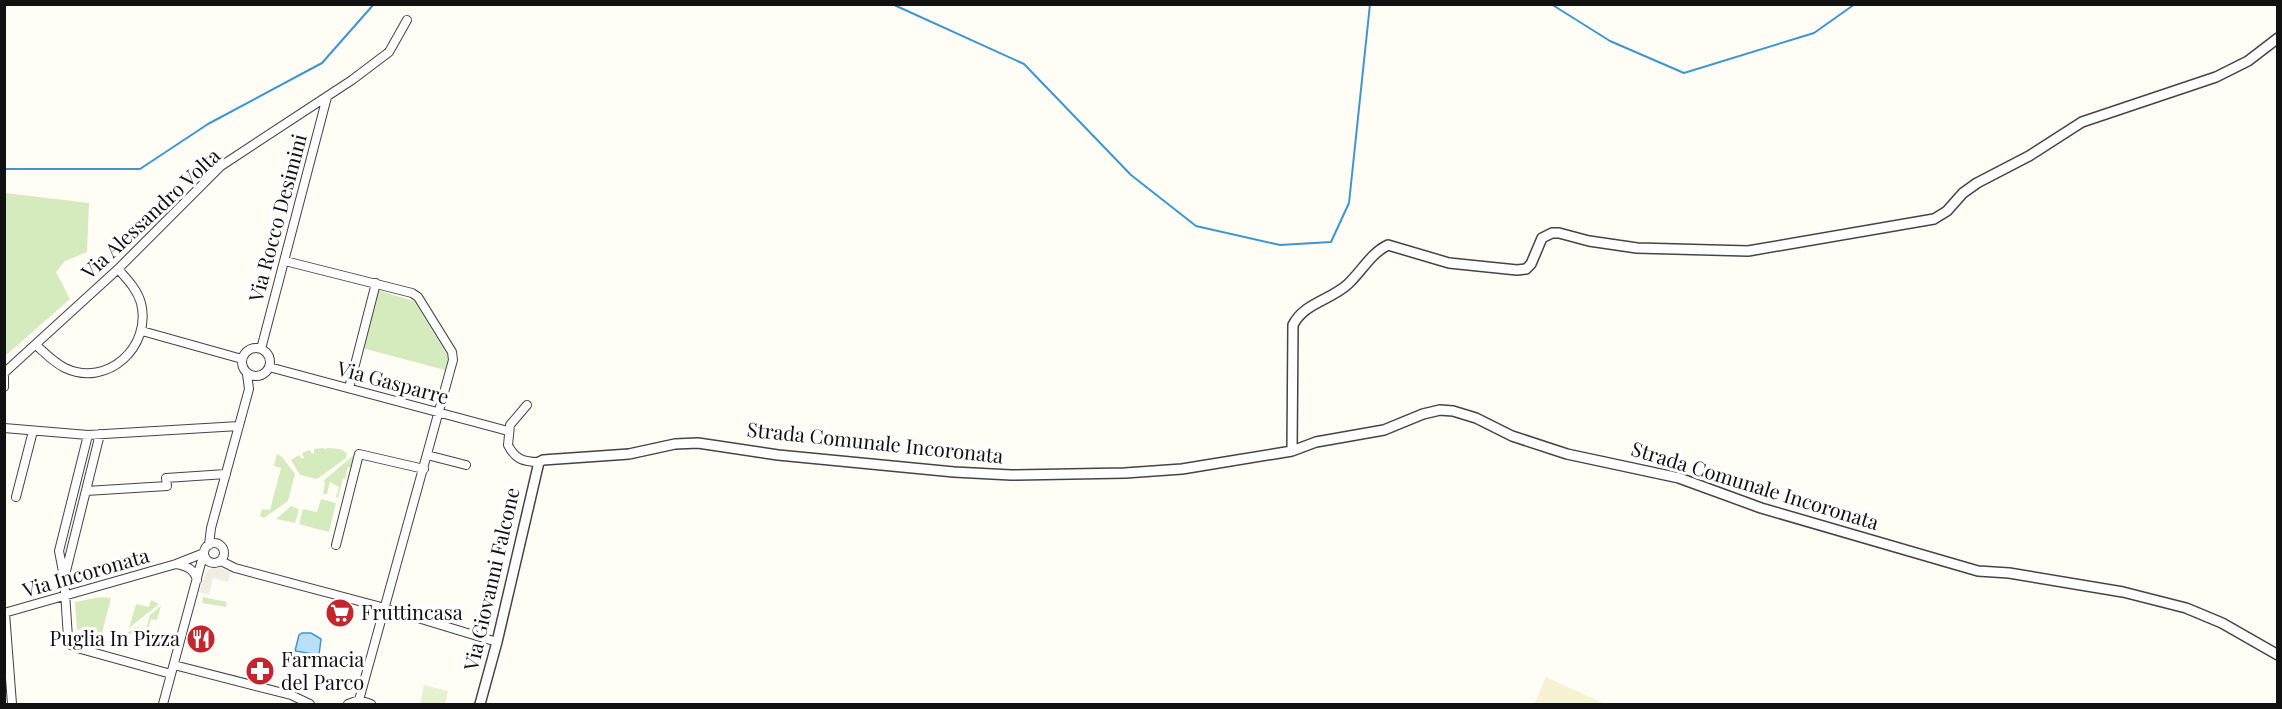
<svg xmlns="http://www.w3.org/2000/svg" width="2282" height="709" font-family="'Playfair Display',serif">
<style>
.farmland{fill:#f6f3d4}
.green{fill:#d5ebbd}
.pitch{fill:#e6f2cf}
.plaza{fill:#f1ede2}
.water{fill:#b9e0f7;stroke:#3f96cf;stroke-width:1.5}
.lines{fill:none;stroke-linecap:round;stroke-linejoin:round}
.stream{stroke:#3f96cf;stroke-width:2}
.minor-casing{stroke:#444;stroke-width:10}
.tertiary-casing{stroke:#444;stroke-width:12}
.minor{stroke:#fff;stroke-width:8}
.tertiary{stroke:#fff;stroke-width:9}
.labels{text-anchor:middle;stroke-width:6;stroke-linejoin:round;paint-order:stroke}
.street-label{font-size:20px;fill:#111;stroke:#fff}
.poi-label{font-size:20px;fill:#111;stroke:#fff;text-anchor:start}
</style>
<rect width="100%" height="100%" fill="#fffdf5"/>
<path class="farmland" d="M 1546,677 L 1605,704 L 1534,704 Z"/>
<path class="green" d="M 5,193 L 89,203 L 87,252 L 65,261 L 56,272 L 70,299 L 5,356 Z
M 377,290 L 414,301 L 449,358 L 445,370 L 362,348 Z
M 324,448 L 325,450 L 327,448 L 340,449 L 347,453 L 346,458 L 317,479 L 300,475 L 291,460 L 299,455 L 302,459 L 304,458 L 302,453 L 310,450 L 312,454 L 314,453 L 314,449 Z
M 277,454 L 282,457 L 295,474 L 288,501 L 264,518 L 260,516 L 262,509 L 270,510 L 281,468 L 274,466 Z
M 355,454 L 351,467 L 348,467 L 345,479 L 343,478 L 338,498 L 336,497 L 339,487 L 330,482 L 327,494 L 323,494 L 325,482 L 323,481 Z
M 321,499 L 336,503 L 329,532 L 299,524 L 303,509 L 317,512 Z
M 291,506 L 299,509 L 295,523 L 276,519 Z
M 101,597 L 111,598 L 100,641 L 96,627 L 77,630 L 75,602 Z
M 203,597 L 227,602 L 226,607 L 202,603 Z
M 151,600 L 159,604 L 129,628 L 136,604 L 149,607 Z
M 161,606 L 157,620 L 151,619 L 147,632 L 138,629 L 136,635 L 127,633 L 135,627 L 146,629 L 150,615 Z"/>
<path class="pitch" d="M 424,685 L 448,691 L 445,704 L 420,704 Z"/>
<path class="plaza" d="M 219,567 L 231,572 L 228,582 L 213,578 L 209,595 L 199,592 L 206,573 L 210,569 Z"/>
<path class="water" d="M 302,633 L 311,633 L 321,639 L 319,655 L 295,651 L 299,635 Z"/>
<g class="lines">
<path class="stream" d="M 892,4 L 1024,64 L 1131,175 L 1196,226 L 1280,245 L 1331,242 L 1349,203 L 1370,4
M 1551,4 L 1610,41 L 1684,73 L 1814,33 L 1855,4
M 4,169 L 140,169 L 208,124 L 322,63 L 374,4"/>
<g class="minor-casing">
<path id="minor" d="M 285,261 L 412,293 L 418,297 L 452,352 L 453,360 L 359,700
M 142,331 L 242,359
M 36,345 C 45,353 53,362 65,368 C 107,388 152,347 141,303 C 137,289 127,279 118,269
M242 362a14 14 0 1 1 28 0a14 14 0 1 1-28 0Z
M 261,349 L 327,97
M 269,367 L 508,431
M 4,373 L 118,269 L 221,166 L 352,80 L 389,52 L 407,20
M 4,377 L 4,387
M 349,388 L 376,283
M 527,405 L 510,425 L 508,445 C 515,459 523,462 539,462
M 4,428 L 88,435 L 239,426
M 88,435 L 59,551 L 64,577 L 68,638 L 71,645 L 77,648 L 171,674
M 427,455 L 466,465
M 86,491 L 167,486 L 166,478 L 226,474
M 16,497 L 33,431
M204 553a10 10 0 1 1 20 0a10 10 0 1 1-20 0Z
M 209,545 L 211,528 L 249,389 L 247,374
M 336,545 L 359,454 L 424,469
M 221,561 L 235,568 L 385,608 L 497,642
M 176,564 C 187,566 194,569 197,580
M 65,575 L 100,434
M 4,613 L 176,564 L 204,553
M 5,613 L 12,704
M 174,665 L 291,695 L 310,704
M 163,704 L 201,563 L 205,557
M 348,704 L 359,700 L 371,704"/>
</g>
<g class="tertiary-casing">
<path id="tertiary" d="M 1292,451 L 1293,325 C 1304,303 1331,300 1348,284 C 1362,271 1371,253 1388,245 L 1449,263 L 1517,270 L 1526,269 L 1531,264 L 1542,238 L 1552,233 L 1559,233 L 1589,241 L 1637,248 L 1748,251 L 1934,219 L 1947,211 L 1963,193 L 1977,183 L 2029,156 L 2082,122 L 2216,77 L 2248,61 L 2278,38
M 480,704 L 497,642 L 539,462 L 543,460 L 629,454 L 675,444 L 698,443 L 778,455 L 954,472 L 1011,475 L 1125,473 L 1182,469 L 1292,451 L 1316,442 L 1384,430 L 1423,414 L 1440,410 L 1453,411 L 1476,418 L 1512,436 L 1567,454 L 1679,478 L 1761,508 L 1978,571 L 2009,573 L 2123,592 L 2186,608 L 2222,623 L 2278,655"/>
</g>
<use href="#minor" class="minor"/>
<use href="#tertiary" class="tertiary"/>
</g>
<defs>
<g id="supermarket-disc" transform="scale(1.5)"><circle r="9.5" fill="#c4262e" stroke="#fff"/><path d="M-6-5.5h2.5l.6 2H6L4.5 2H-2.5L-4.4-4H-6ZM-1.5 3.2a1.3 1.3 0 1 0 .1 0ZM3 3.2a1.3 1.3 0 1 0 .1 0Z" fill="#fff"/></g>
<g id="restaurant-disc" transform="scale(1.5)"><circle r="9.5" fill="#c4262e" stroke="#fff"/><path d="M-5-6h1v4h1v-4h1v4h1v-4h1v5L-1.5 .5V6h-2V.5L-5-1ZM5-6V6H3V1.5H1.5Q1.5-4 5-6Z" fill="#fff"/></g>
<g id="pharmacy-disc" transform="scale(1.5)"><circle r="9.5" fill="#c4262e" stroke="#fff"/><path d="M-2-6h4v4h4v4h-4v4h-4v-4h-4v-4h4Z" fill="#fff"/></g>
</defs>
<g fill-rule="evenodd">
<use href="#supermarket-disc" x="340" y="613"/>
<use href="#restaurant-disc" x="201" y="639"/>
<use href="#pharmacy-disc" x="260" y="671"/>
</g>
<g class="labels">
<g class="street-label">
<text transform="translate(151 214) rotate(-43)" y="7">Via Alessandro Volta</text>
<text transform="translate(278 218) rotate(-75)" y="7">Via Rocco Desimini</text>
<text transform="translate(393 383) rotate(15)" y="7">Via Gasparre</text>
<text transform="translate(875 443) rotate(6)" y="7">Strada Comunale Incoronata</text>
<text transform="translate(1755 486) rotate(17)" y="7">Strada Comunale Incoronata</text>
<text transform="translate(86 573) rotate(-16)" y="7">Via Incoronata</text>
<text transform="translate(492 579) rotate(-77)" y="7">Via Giovanni Falcone</text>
</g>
<g class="poi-label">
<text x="361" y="620">Fruttincasa</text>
<text x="180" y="646" text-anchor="end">Puglia In Pizza</text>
<text x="281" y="667">Farmacia<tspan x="281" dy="23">del Parco</tspan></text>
</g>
</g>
<rect width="2282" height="709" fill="none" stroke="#111111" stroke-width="12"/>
</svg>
